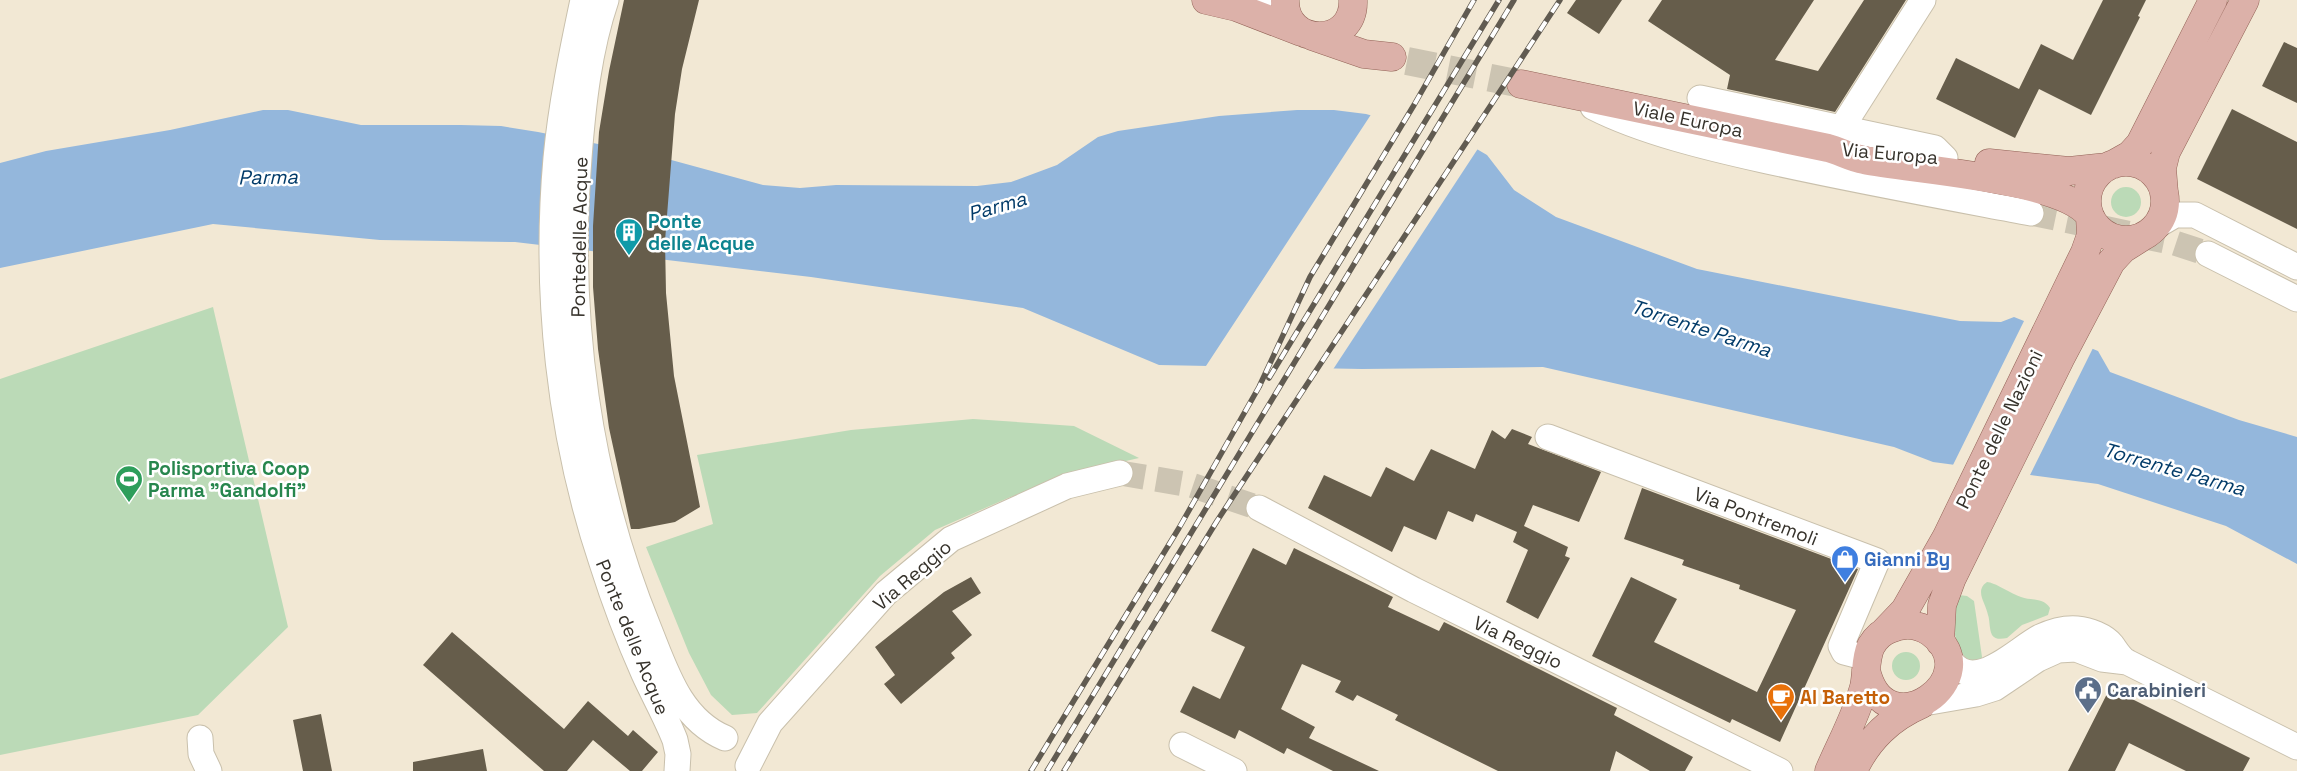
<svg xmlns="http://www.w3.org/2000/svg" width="2297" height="771" font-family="'Space Grotesk',sans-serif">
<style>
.green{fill:#bbdab7}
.water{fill:#94b7dc}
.pier{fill:#f2e8d4}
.building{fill:#665d4b}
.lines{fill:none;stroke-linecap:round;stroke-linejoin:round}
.minor-tunnel{stroke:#ccc4b2;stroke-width:25;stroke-dasharray:25 12;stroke-linecap:butt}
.major-tunnel{stroke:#ccc4b2;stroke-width:28;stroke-dasharray:28 14;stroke-linecap:butt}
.minor-casing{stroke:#c9c0ac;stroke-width:27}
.major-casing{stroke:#936357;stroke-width:29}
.minor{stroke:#fff;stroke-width:25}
.major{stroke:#dcb1a9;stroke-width:28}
.rail-casing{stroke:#615b51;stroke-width:5.5}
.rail{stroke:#fff;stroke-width:4;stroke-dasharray:11;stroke-linecap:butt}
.labels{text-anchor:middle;stroke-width:5;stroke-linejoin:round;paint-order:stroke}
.street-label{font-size:19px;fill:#36322b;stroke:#fff}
.culture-label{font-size:19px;font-weight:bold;fill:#0d838f;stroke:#fff;text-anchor:start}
.leisure-label{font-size:19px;font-weight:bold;fill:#27864d;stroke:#fff;text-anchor:start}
.shop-label{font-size:19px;font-weight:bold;fill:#366cbe;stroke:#fff;text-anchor:start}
.service-label{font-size:19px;font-weight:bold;fill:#4e5e75;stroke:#fff;text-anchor:start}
.food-label{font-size:19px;font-weight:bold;fill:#c56008;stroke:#fff;text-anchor:start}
.water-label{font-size:20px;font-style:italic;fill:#023b69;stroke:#fff}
</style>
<rect width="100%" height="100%" fill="#f2e8d4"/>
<path class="green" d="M2111 202a15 15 0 1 1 30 0a15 15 0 1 1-30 0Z
M 213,307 L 288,627 L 198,715 L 0,755 L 0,379 Z
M 973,419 L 1074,426 L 1139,458 L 1073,473 L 1008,498 L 935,530 L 880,576 L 757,713 L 732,715 L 711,695 L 689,653 L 646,547 L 713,524 L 697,455 L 851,430 Z
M 1987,582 C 1994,582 2012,594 2021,597 C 2032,601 2043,597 2050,608 L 2048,615 L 2022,625 L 2007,638 C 2002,639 1995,640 1992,635 C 1989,629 1990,620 1988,615 C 1986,603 1974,591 1987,582 Z
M 1959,595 L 1967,596 L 1974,601 L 1983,664 L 1970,664 C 1951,641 1951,623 1959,595 Z
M1892 666a14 14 0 1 1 28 0a14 14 0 1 1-28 0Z"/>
<path class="water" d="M 263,110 L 288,110 L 361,125 L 461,125 L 501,126 L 538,132 L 653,155 L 763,185 L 800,188 L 836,185 L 977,186 L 1011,182 L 1057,165 L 1098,137 L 1118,131 L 1219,116 L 1297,110 L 1334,110 L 1366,114 L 1463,141 L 1487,155 L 1514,190 L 1556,217 L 1697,269 L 1960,321 L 2001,322 L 2014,317 L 2098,351 L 2110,372 L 2239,420 L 2297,437 L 2297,564 L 2226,526 L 2098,484 L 1933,462 L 1894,447 L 1543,367 L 1362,369 L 1159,365 L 1023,308 L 811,277 L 515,242 L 380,240 L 213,224 L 0,268 L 0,163 L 46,151 L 170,130 Z"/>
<path class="pier" d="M 1372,113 L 1438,130 L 1464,139 L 1479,147 L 1332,371 L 1204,369 Z
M 2025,319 L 2094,346 L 2029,477 L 1952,467 Z"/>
<path class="building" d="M 624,0 L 699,0 L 682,69 L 675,114 L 665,241 L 666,293 L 674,376 L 700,507 L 675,522 L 639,529 L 631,529 L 609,428 L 598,349 L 593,287 L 593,226 L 599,132 L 609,71 Z
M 1576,0 L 1622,0 L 1599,34 L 1567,13 Z
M 1662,0 L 1814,0 L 1775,60 L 1818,71 L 1864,0 L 1906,0 L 1835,112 L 1727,89 L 1730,75 L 1648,21 Z
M 2103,0 L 2146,0 L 2138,16 L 2140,17 L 2091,115 L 2039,89 L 2015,138 L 1936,99 L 1956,58 L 2019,89 L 2041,44 L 2073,60 Z
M 2284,42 L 2297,48 L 2297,103 L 2262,86 Z
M 2232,109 L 2297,142 L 2297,229 L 2197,179 Z
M 1512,429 L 1532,437 L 1528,444 L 1601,472 L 1579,522 L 1533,505 L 1524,526 L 1568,547 L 1565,556 L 1570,558 L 1538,619 L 1506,602 L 1528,550 L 1513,542 L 1517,532 L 1476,514 L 1473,522 L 1448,511 L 1436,540 L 1404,526 L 1392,552 L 1308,508 L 1324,475 L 1371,497 L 1386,467 L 1414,481 L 1431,449 L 1475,469 L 1492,430 L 1505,439 Z
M 1642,488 L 1858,569 L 1780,742 L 1732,719 L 1730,723 L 1592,656 L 1631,577 L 1677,599 L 1654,642 L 1757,692 L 1796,610 L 1739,589 L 1740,585 L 1682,565 L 1684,560 L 1624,539 Z
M 1253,548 L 1286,565 L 1294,548 L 1393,597 L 1388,607 L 1439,631 L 1444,622 L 1497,648 L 1617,708 L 1614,715 L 1693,757 L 1685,771 L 1650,771 L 1616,751 L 1610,771 L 1498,771 L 1395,720 L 1398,715 L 1357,695 L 1353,701 L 1335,692 L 1341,681 L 1302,664 L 1281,709 L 1315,727 L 1309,738 L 1379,771 L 1333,771 L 1287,748 L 1284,754 L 1239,730 L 1235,739 L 1180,712 L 1193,686 L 1220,699 L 1245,647 L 1211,631 Z
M 971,577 L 981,593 L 952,611 L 972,635 L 951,653 L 955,658 L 901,704 L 884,684 L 895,675 L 875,647 L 944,592 Z
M 452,632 L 564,729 L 588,701 L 628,736 L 633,730 L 658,752 L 642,771 L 630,771 L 593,740 L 567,771 L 544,771 L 423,665 Z
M 2110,688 L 2250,758 L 2243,771 L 2186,771 L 2129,743 L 2115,771 L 2068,771 Z
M 321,714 L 332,771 L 303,771 L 293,720 Z
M 483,749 L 487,771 L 413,771 L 413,762 Z"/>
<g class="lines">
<path class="minor-tunnel" d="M 2031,213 L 2175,243 L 2208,254
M 1120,473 L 1191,485 L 1259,508"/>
<path class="major-tunnel" d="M 1407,61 L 1521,84"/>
<g class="minor-casing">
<path id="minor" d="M 583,0 C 572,52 561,105 556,158 C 544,293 559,435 602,563 C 614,601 628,638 644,674 C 654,696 666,717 675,740 L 678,754 L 677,771
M 606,0 C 589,50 583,105 579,158 C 566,318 588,480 649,629 C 666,671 680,719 725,738
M 1257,0 L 1260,0
M 1700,98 L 1935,148 L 1945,158
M 1593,107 C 1642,132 1709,148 1763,160 C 1852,180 1941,196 2031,213
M 1841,129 L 1923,0
M 2156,226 L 2175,215 L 2195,215 L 2297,267
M 2208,254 L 2297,299
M 1548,437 L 1877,561 L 1841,646 L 1844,652 L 1867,658
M 1259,508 L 1414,590 L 1780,771
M 1945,650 C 1967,702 2012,652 2040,637 C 2051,632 2065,628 2077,629 C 2089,630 2105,636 2112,645 C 2117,652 2120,658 2127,662 L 2297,747
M 1924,703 L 1976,694 L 1995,688 L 2038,659 L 2058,650 L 2076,649 L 2102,659 L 2127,662
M 200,738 L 201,754 L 209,771
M 1182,745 L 1234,771
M 748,766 L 770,723 L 886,593 L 951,539 L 1067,486 L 1120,473"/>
</g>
<g class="major-casing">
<path id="major" d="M 1206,0 L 1236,7 L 1301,32
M 1285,0 C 1284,48 1355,48 1353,0
M 1312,36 L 1364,54 L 1392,57
M 1521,84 L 1828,148 C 1840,151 1851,158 1864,160 C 1913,170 2063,178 2090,216 L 2091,235 L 2085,252 L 1946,538 L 1905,610 L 1884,632
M2087 201a39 39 0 1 1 78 0a39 39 0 1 1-78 0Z
M 1989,163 L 2069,171 L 2107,167
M 2114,164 L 2130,155 L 2140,144 L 2213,0
M 2164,193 L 2162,168 L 2166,152 L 2245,0
M 1940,642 L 1942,605 L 1952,578 L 2060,359 L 2111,262 L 2123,249 L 2142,237
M 1829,771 C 1841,743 1856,716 1864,687 C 1867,674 1865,659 1871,646 C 1875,639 1882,632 1890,629 C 1903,623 1918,624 1930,632 C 1992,676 1885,753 1866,670
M 1853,771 C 1868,739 1890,718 1922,704"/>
</g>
<use href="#minor" class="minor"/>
<use href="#major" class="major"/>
<g class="rail-casing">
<path id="rail" d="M 1269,378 L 1499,0
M 1031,771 L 1179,528 L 1259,387 L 1310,277 L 1414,105 L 1474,0
M 1047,771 L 1514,0
M 1064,771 L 1217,521 L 1560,0"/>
</g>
<use href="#rail" class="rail"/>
</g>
<defs>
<g id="building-pin" transform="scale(1.4375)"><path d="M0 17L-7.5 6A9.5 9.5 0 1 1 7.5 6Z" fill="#0f9aa8" stroke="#fff"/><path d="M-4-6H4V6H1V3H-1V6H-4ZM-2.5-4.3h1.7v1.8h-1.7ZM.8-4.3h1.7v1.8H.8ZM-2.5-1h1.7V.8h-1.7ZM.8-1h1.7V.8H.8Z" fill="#fff"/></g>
<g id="stadium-pin" transform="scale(1.4375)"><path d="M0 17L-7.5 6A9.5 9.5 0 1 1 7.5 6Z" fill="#2e9e5b" stroke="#fff"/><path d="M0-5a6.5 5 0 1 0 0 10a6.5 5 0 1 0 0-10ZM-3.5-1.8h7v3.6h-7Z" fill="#fff"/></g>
<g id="shop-pin" transform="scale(1.4375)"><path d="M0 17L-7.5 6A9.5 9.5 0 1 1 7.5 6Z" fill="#3f7fe0" stroke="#fff"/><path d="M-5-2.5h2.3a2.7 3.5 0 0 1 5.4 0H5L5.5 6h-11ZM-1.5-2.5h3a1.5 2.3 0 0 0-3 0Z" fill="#fff"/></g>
<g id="civic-pin" transform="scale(1.4375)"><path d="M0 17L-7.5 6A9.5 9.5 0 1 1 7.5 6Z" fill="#5c6f8a" stroke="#fff"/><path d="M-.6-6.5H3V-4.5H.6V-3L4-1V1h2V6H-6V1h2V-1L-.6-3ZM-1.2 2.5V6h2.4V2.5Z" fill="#fff"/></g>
<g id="cafe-pin" transform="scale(1.4375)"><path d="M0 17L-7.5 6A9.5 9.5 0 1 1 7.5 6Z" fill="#e8710a" stroke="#fff"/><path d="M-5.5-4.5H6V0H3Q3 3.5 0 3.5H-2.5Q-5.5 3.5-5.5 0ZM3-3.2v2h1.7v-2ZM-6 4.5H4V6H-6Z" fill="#fff"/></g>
</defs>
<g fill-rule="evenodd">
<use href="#building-pin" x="629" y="232"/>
<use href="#stadium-pin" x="129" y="479"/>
<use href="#shop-pin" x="1845" y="559"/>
<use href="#civic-pin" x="2088" y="690"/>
<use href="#cafe-pin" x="1781" y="697"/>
</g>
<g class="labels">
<g class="street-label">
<text transform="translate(1688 119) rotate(12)" y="7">Viale Europa</text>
<text transform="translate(1890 153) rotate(5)" y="7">Via Europa</text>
<text transform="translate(579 237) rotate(-89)" y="7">Pontedelle Acque</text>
<text transform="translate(1999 429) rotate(-64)" y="7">Ponte delle Nazioni</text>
<text transform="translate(1756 516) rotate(21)" y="7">Via Pontremoli</text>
<text transform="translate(912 575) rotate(-41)" y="7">Via Reggio</text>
<text transform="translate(633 637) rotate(68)" y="7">Ponte delle Acque</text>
<text transform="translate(1518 642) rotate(26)" y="7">Via Reggio</text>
</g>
<g class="culture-label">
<text x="648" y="228">Ponte<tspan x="648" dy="22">delle Acque</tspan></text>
</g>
<g class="leisure-label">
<text x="148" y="475">Polisportiva Coop<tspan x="148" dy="22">Parma "Gandolfi"</tspan></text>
</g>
<g class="shop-label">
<text x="1864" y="566">Gianni By</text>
</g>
<g class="service-label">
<text x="2107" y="697">Carabinieri</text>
</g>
<g class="food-label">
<text x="1800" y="704">Al Baretto</text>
</g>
<g class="water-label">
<text transform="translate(268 177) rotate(-1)" y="7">Parma</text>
<text transform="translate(997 206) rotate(-16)" y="7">Parma</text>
<text transform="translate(1701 328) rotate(18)" y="7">Torrente Parma</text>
<text transform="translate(2174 469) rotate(16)" y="7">Torrente Parma</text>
</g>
</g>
</svg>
